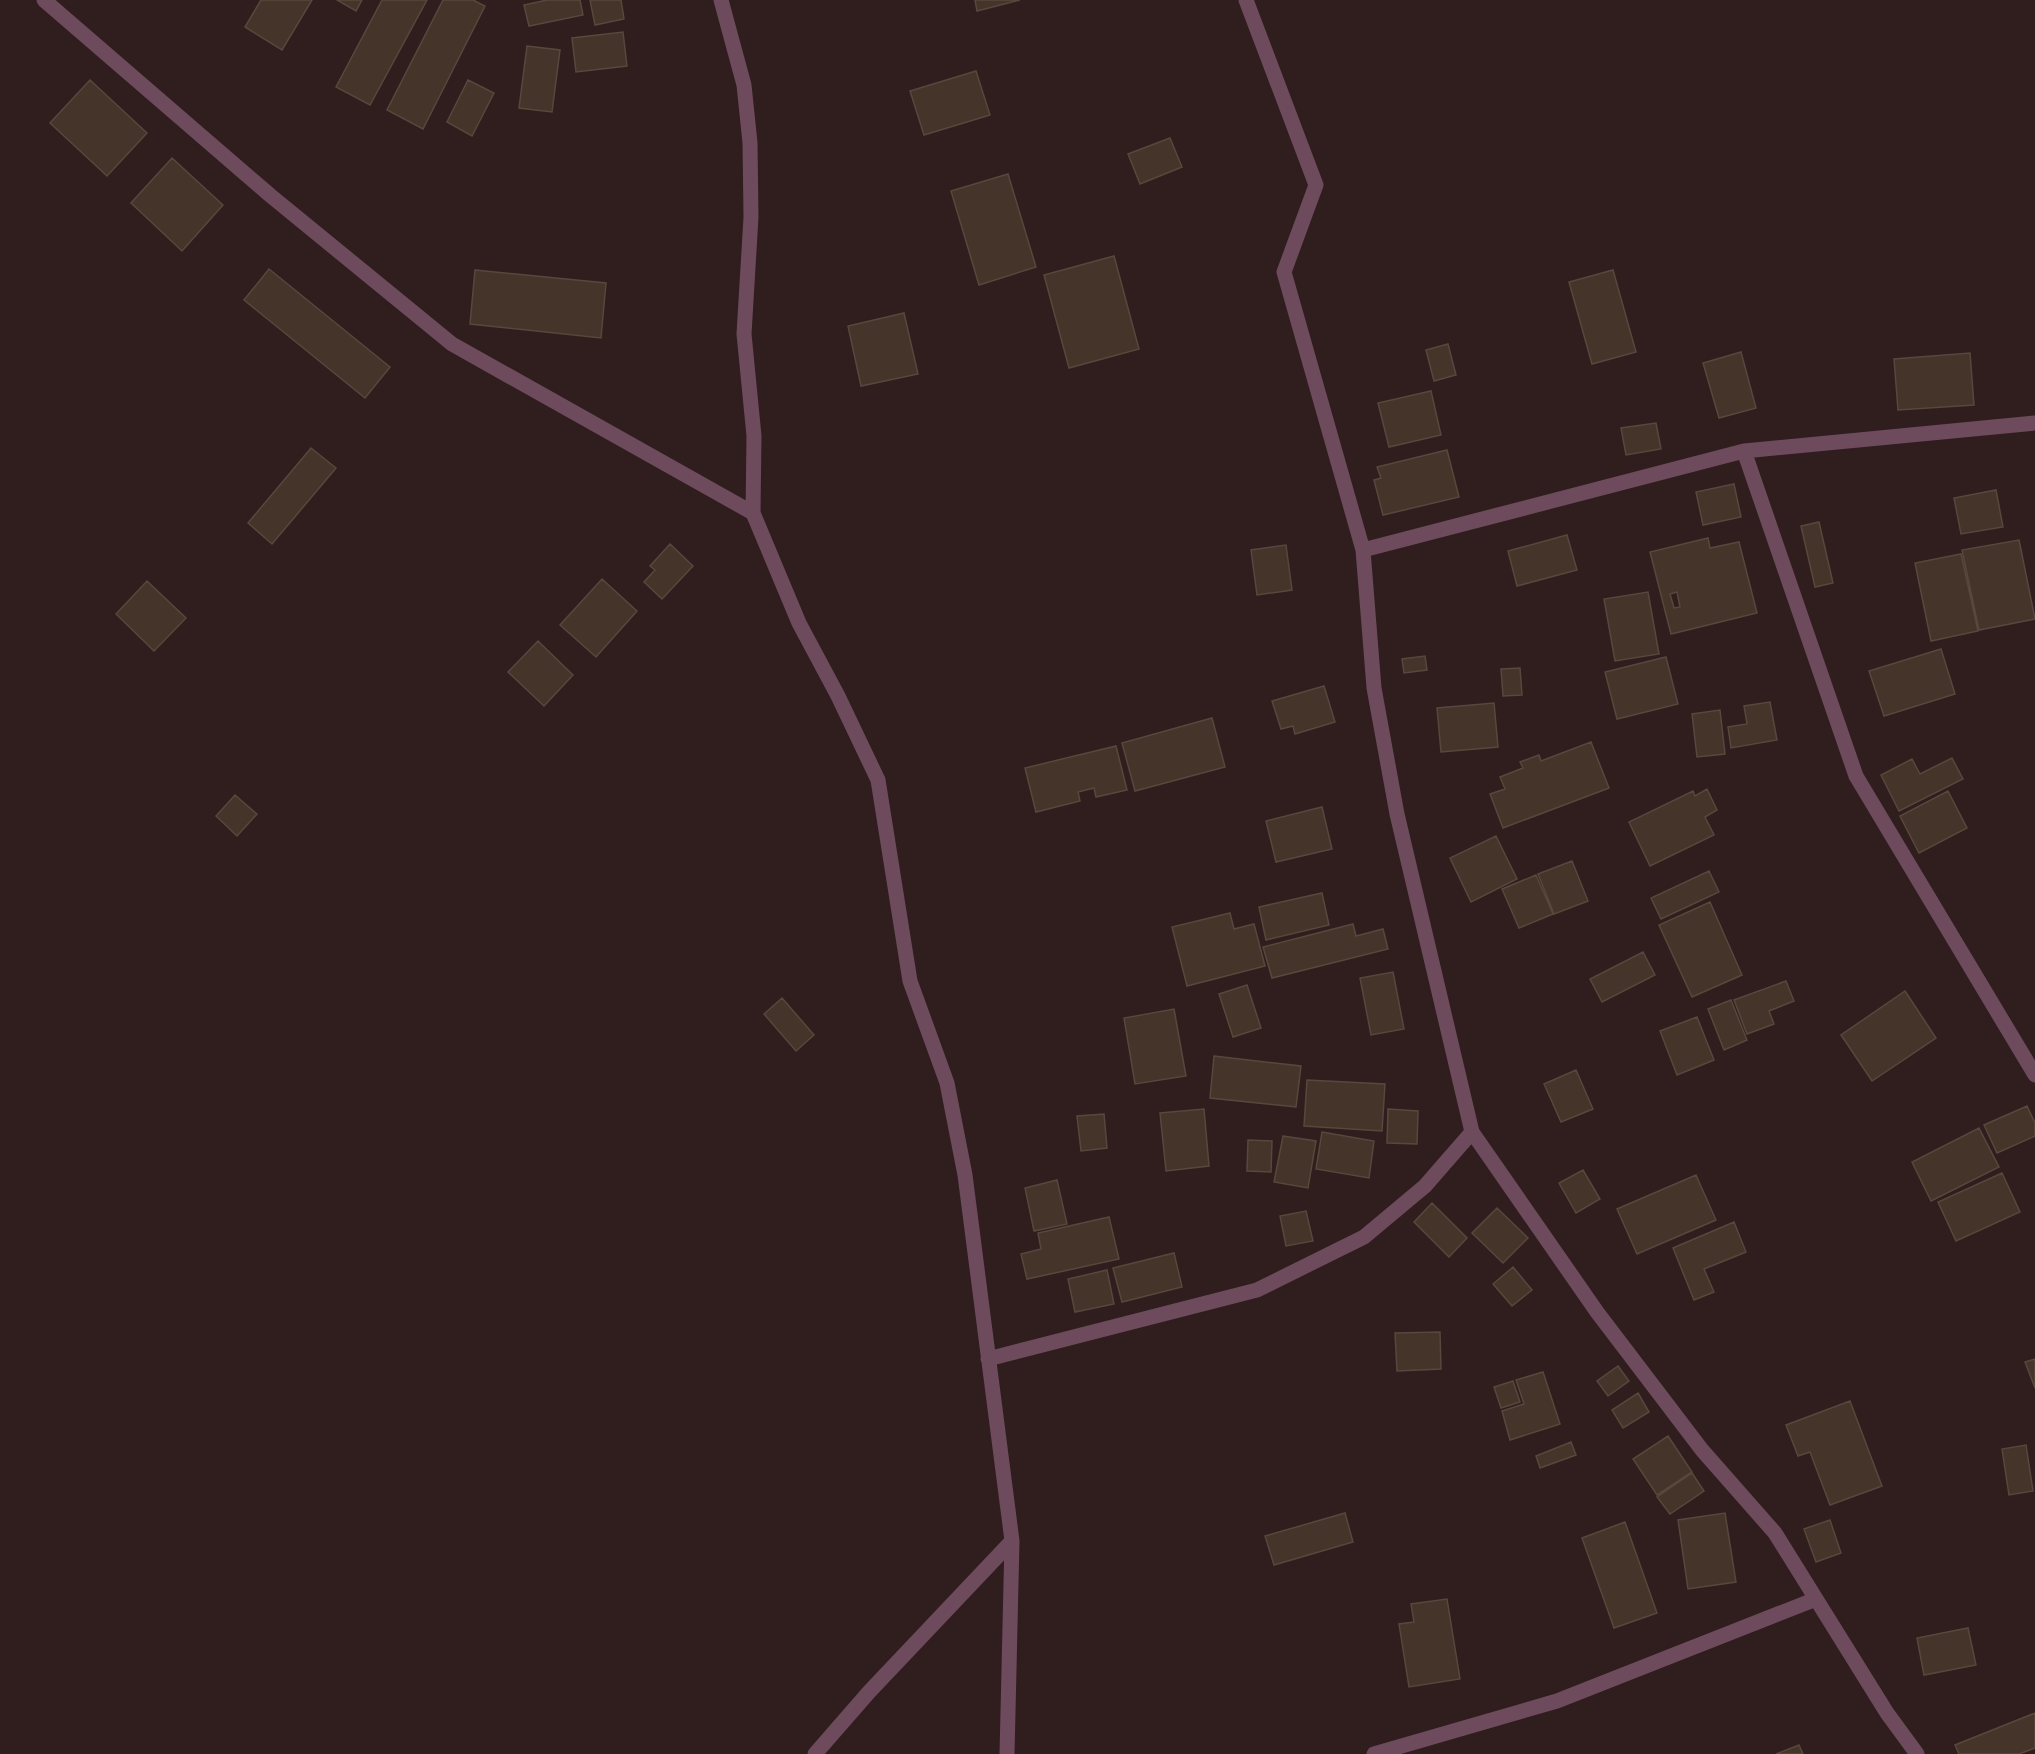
<svg xmlns="http://www.w3.org/2000/svg" width="2035" height="1754" font-family="'Space Grotesk',sans-serif">
<style>
.building{fill:#45342a;stroke:#59473d;stroke-width:1.5;fill-rule:evenodd}
.lines{fill:none;stroke-linecap:round;stroke-linejoin:round}
.minor{stroke:#6d4b5c;stroke-width:15}
</style>
<rect width="100%" height="100%" fill="#301d1e"/>
<path class="building" d="M 261,0 L 312,0 L 282,50 L 245,27 Z
M 337,0 L 362,0 L 356,11 Z
M 382,0 L 427,0 L 370,105 L 336,87 Z
M 443,0 L 473,0 L 485,6 L 423,129 L 387,110 Z
M 547,0 L 580,0 L 583,15 L 529,26 L 524,5 Z
M 590,0 L 621,0 L 624,19 L 595,25 Z
M 975,0 L 1020,0 L 977,11 Z
M 623,32 L 627,66 L 576,72 L 572,38 Z
M 527,46 L 560,50 L 552,112 L 519,108 Z
M 976,71 L 990,115 L 924,135 L 910,91 Z
M 90,80 L 147,133 L 107,176 L 50,123 Z
M 468,80 L 494,93 L 472,136 L 447,122 Z
M 1170,138 L 1182,167 L 1140,184 L 1128,154 Z
M 172,158 L 223,205 L 182,251 L 131,203 Z
M 1008,174 L 1036,267 L 979,285 L 951,191 Z
M 1114,256 L 1139,349 L 1069,368 L 1044,275 Z
M 269,269 L 390,367 L 365,398 L 244,300 Z
M 475,270 L 606,283 L 601,338 L 470,324 Z
M 1613,270 L 1636,352 L 1592,364 L 1569,282 Z
M 904,313 L 918,374 L 861,386 L 848,326 Z
M 1448,344 L 1456,375 L 1434,381 L 1426,350 Z
M 1741,352 L 1756,408 L 1719,418 L 1703,363 Z
M 1970,353 L 1974,405 L 1898,410 L 1894,359 Z
M 1431,391 L 1441,435 L 1389,447 L 1378,403 Z
M 1656,423 L 1661,449 L 1626,455 L 1621,428 Z
M 311,448 L 336,468 L 272,544 L 248,523 Z
M 1447,450 L 1459,497 L 1383,515 L 1374,480 L 1381,478 L 1377,467 Z
M 1734,484 L 1741,517 L 1703,525 L 1696,492 Z
M 1996,490 L 2003,527 L 1961,534 L 1954,498 Z
M 1819,522 L 1833,583 L 1815,587 L 1801,526 Z
M 1567,535 L 1577,570 L 1517,586 L 1508,551 Z
M 1708,538 L 1710,548 L 1739,542 L 1757,613 L 1671,634 L 1650,552 ZM 1677,592 L 1680,607 L 1674,608 L 1670,594 Z
M 2019,540 L 2035,619 L 1979,630 L 1962,550 Z
M 670,544 L 693,566 L 662,599 L 644,582 L 655,570 L 650,566 Z
M 1286,545 L 1292,590 L 1257,595 L 1251,550 Z
M 1961,554 L 1978,631 L 1931,641 L 1915,563 Z
M 602,579 L 637,611 L 596,657 L 560,625 Z
M 147,581 L 186,618 L 154,651 L 116,614 Z
M 1648,592 L 1659,654 L 1615,661 L 1604,599 Z
M 538,641 L 573,675 L 544,706 L 508,672 Z
M 1941,649 L 1955,694 L 1884,716 L 1869,671 Z
M 1425,656 L 1427,670 L 1404,673 L 1402,659 Z
M 1666,657 L 1678,704 L 1617,719 L 1605,672 Z
M 1520,668 L 1522,695 L 1503,696 L 1501,669 Z
M 1324,686 L 1335,722 L 1295,734 L 1293,726 L 1281,729 L 1272,701 Z
M 1770,702 L 1777,740 L 1731,748 L 1728,727 L 1747,724 L 1744,706 Z
M 1494,703 L 1498,747 L 1441,752 L 1437,708 Z
M 1720,710 L 1725,754 L 1697,757 L 1692,714 Z
M 1212,718 L 1225,767 L 1135,791 L 1122,743 Z
M 1591,742 L 1609,788 L 1503,828 L 1490,794 L 1505,789 L 1500,777 L 1523,768 L 1520,762 L 1539,755 L 1541,761 Z
M 1116,746 L 1127,790 L 1096,797 L 1094,788 L 1078,792 L 1080,801 L 1036,812 L 1025,768 Z
M 1952,758 L 1963,779 L 1899,811 L 1881,775 L 1912,759 L 1920,774 Z
M 1707,789 L 1717,810 L 1705,817 L 1714,835 L 1650,866 L 1629,822 L 1693,791 L 1695,796 Z
M 1948,791 L 1967,828 L 1919,853 L 1900,816 Z
M 235,795 L 257,814 L 237,836 L 216,816 Z
M 1322,807 L 1332,849 L 1276,862 L 1266,821 Z
M 1496,836 L 1517,879 L 1471,902 L 1450,858 Z
M 1572,861 L 1588,901 L 1554,914 L 1538,874 Z
M 1709,871 L 1719,892 L 1661,919 L 1651,898 Z
M 1536,875 L 1553,914 L 1519,928 L 1502,889 Z
M 1322,893 L 1329,925 L 1266,940 L 1259,907 Z
M 1710,902 L 1742,975 L 1692,997 L 1659,925 Z
M 1230,913 L 1234,929 L 1254,924 L 1265,966 L 1187,986 L 1172,927 Z
M 1353,924 L 1356,936 L 1383,929 L 1388,949 L 1272,978 L 1263,947 Z
M 1643,952 L 1655,975 L 1602,1002 L 1590,979 Z
M 1393,972 L 1404,1029 L 1371,1035 L 1360,978 Z
M 1786,981 L 1794,1001 L 1769,1011 L 1774,1024 L 1747,1034 L 1734,1000 Z
M 1247,985 L 1261,1028 L 1233,1037 L 1219,994 Z
M 1905,991 L 1936,1038 L 1872,1081 L 1841,1035 Z
M 782,998 L 814,1035 L 796,1051 L 764,1014 Z
M 1731,1000 L 1747,1040 L 1724,1050 L 1708,1009 Z
M 1174,1009 L 1186,1076 L 1135,1084 L 1124,1018 Z
M 1697,1017 L 1714,1060 L 1677,1075 L 1660,1031 Z
M 1214,1056 L 1301,1066 L 1296,1107 L 1210,1098 Z
M 1576,1070 L 1593,1109 L 1561,1122 L 1544,1084 Z
M 1307,1080 L 1385,1084 L 1382,1131 L 1304,1126 Z
M 2027,1106 L 2035,1123 L 2035,1136 L 1997,1153 L 1984,1125 Z
M 1204,1109 L 1209,1166 L 1166,1171 L 1160,1113 Z
M 1388,1109 L 1418,1111 L 1417,1144 L 1387,1143 Z
M 1104,1114 L 1107,1148 L 1081,1151 L 1077,1116 Z
M 1979,1128 L 1999,1167 L 1931,1201 L 1912,1162 Z
M 1322,1132 L 1374,1141 L 1369,1178 L 1316,1169 Z
M 1283,1136 L 1316,1141 L 1308,1188 L 1274,1182 Z
M 1248,1140 L 1272,1141 L 1271,1172 L 1247,1171 Z
M 1583,1170 L 1600,1199 L 1576,1213 L 1559,1183 Z
M 2002,1173 L 2020,1212 L 1956,1241 L 1938,1202 Z
M 1696,1175 L 1716,1220 L 1637,1254 L 1617,1209 Z
M 1057,1180 L 1067,1224 L 1034,1231 L 1025,1188 Z
M 1432,1203 L 1467,1238 L 1449,1257 L 1414,1222 Z
M 1497,1208 L 1528,1238 L 1503,1263 L 1472,1233 Z
M 1306,1211 L 1313,1241 L 1286,1246 L 1280,1216 Z
M 1109,1217 L 1119,1259 L 1027,1279 L 1021,1254 L 1041,1249 L 1038,1233 Z
M 1734,1222 L 1746,1252 L 1704,1269 L 1714,1292 L 1694,1300 L 1673,1248 Z
M 1174,1253 L 1182,1287 L 1122,1302 L 1113,1268 Z
M 1513,1267 L 1532,1290 L 1512,1306 L 1493,1284 Z
M 1107,1270 L 1114,1304 L 1075,1312 L 1068,1279 Z
M 1440,1332 L 1441,1369 L 1397,1371 L 1395,1333 Z
M 2035,1359 L 2035,1388 L 2025,1362 Z
M 1618,1366 L 1629,1381 L 1608,1396 L 1597,1381 Z
M 1543,1372 L 1560,1424 L 1510,1440 L 1502,1411 L 1524,1404 L 1516,1380 Z
M 1513,1381 L 1520,1402 L 1501,1408 L 1494,1387 Z
M 1638,1393 L 1649,1412 L 1623,1428 L 1612,1410 Z
M 1850,1401 L 1882,1486 L 1830,1505 L 1810,1452 L 1798,1456 L 1786,1425 Z
M 1668,1436 L 1692,1472 L 1657,1495 L 1633,1459 Z
M 1571,1442 L 1576,1455 L 1540,1468 L 1536,1456 Z
M 2026,1445 L 2033,1491 L 2009,1495 L 2002,1449 Z
M 1692,1473 L 1704,1491 L 1670,1514 L 1657,1497 Z
M 1345,1513 L 1353,1542 L 1274,1565 L 1265,1536 Z
M 1725,1513 L 1736,1582 L 1688,1589 L 1678,1520 Z
M 1830,1520 L 1841,1553 L 1816,1562 L 1804,1529 Z
M 1625,1522 L 1657,1613 L 1614,1628 L 1582,1538 Z
M 1447,1599 L 1460,1679 L 1409,1687 L 1399,1624 L 1414,1622 L 1411,1604 Z
M 1968,1628 L 1976,1665 L 1924,1675 L 1917,1638 Z
M 2035,1713 L 2035,1748 L 2019,1754 L 1959,1754 L 1955,1745 Z
M 1799,1745 L 1803,1754 L 1776,1754 Z"/>
<g class="lines">
<path class="minor" d="M 44,0 L 271,196 L 452,344 L 753,513
M 721,0 L 744,85 L 750,143 L 751,217 L 744,334 L 754,436 L 753,513 L 799,623 L 838,696 L 878,780 L 910,981 L 947,1083 L 965,1175 L 1012,1541 L 1007,1754
M 1246,0 L 1316,185 L 1284,272 L 1363,550 L 1374,688 L 1397,814 L 1472,1132 L 1597,1312 L 1702,1450 L 1775,1533 L 1887,1713 L 1917,1754
M 1744,451 L 1856,776 L 2035,1075
M 1363,550 L 1744,451 L 2035,423
M 988,1359 L 1257,1290 L 1364,1237 L 1425,1186 L 1472,1132
M 815,1754 L 869,1692 L 1012,1541
M 1374,1754 L 1557,1701 L 1816,1599"/>
</g>
</svg>
